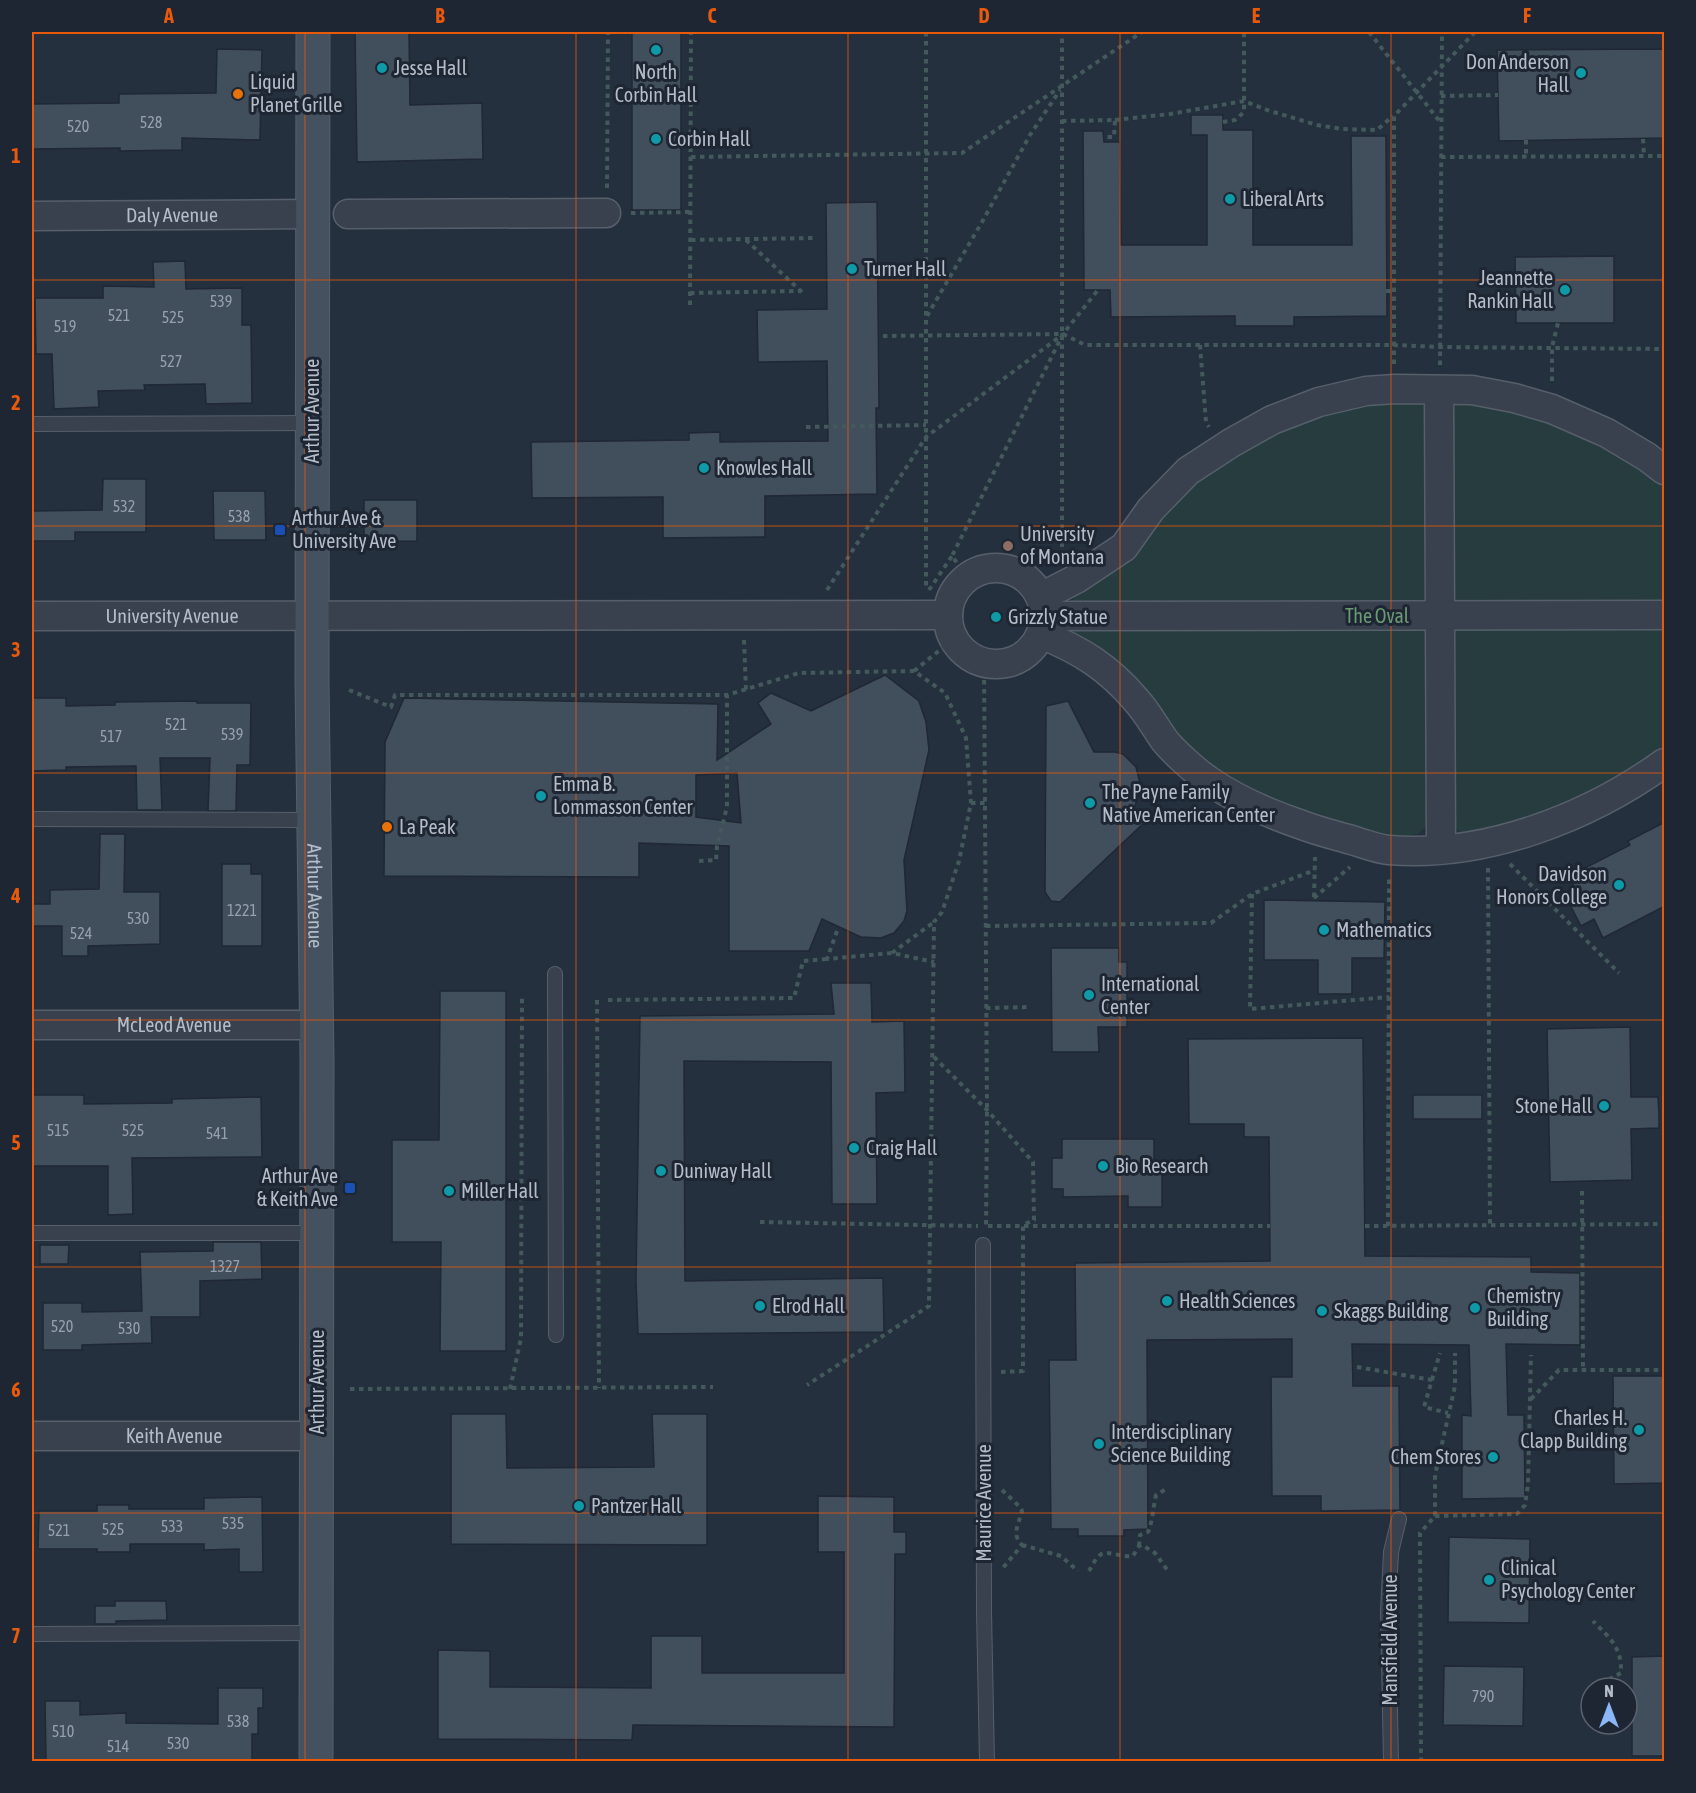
<svg xmlns="http://www.w3.org/2000/svg" width="1696" height="1793" font-family="'Asap Condensed',sans-serif">
<style>
.green{fill:#263c3e}
.building{fill:#414e5c;stroke:#1f2834;stroke-width:1.5;fill-rule:evenodd}
.lines{fill:none;stroke-linecap:round;stroke-linejoin:round}
.lane-casing{stroke:#565f6b;stroke-width:16}
.street-casing{stroke:#565f6b;stroke-width:31}
.secondary-casing{stroke:#565f6b;stroke-width:35}
.path{stroke:#44595b;stroke-width:4;stroke-dasharray:4.5 4.5;stroke-linecap:butt}
.lane{stroke:#38414d;stroke-width:14}
.street{stroke:#38414d;stroke-width:28}
.secondary{stroke:#465160;stroke-width:33}
.grid{fill:none;stroke:#e8590c;stroke-width:1.5;stroke-opacity:0.55}
.culture-dot{fill:#0f9aa8;stroke:#1d2632;stroke-width:2}
.food-dot{fill:#e8710a;stroke:#1d2632;stroke-width:2}
.transit-dot{fill:#1a4fb4;stroke:#1d2632;stroke-width:2}
.education-dot{fill:#8d6e63;stroke:#1d2632;stroke-width:2}
.labels{text-anchor:middle;stroke-width:6;stroke-linejoin:round;paint-order:stroke}
.number-label{font-size:16px;fill:#97a0ad}
.poi-label{font-size:20px;fill:#b4bcc8;stroke:#1d2632;text-anchor:start}
.street-label{font-size:20px;fill:#b4bcc8;stroke:#1d2632}
.park-label{font-size:20px;fill:#6c9975;stroke:#1d2632}
.neatline{fill:none;stroke:#e8590c;stroke-width:2}
.grid-label{font-size:20px;text-anchor:middle;font-weight:bold;fill:#e8590c}
</style>
<rect width="100%" height="100%" fill="#24303d"/>
<path class="green" d="M 1414,398 L 1430,411 L 1447,411 L 1462,398 L 1553,418 L 1664,480 L 1664,752 L 1572,806 L 1475,834 L 1460,832 L 1449,822 L 1431,822 L 1418,834 L 1405,836 L 1364,831 L 1315,819 L 1212,771 L 1076,638 L 1073,630 L 1073,592 L 1163,510 L 1235,449 L 1322,411 Z"/>
<path class="building" d="M 355,32 L 409,32 L 410,105 L 482,103 L 483,159 L 357,162 Z
M 632,32 L 681,32 L 681,210 L 632,210 Z
M 217,49 L 262,50 L 260,140 L 182,138 L 182,150 L 120,151 L 120,148 L 32,149 L 32,104 L 119,103 L 119,94 L 216,93 Z
M 1665,49 L 1665,138 L 1499,141 L 1497,50 Z
M 1191,115 L 1223,115 L 1223,130 L 1253,130 L 1253,245 L 1352,245 L 1351,136 L 1386,136 L 1387,316 L 1294,317 L 1294,326 L 1235,326 L 1235,316 L 1111,317 L 1110,290 L 1084,290 L 1083,131 L 1103,131 L 1104,142 L 1120,142 L 1121,245 L 1207,245 L 1207,135 L 1191,135 Z
M 877,202 L 879,408 L 876,408 L 877,494 L 765,496 L 765,537 L 663,538 L 663,497 L 532,498 L 531,442 L 689,440 L 689,433 L 720,432 L 720,442 L 828,441 L 827,361 L 758,362 L 757,310 L 827,309 L 826,203 Z
M 1614,256 L 1614,323 L 1516,323 L 1515,257 Z
M 185,261 L 186,289 L 242,288 L 242,325 L 251,325 L 252,403 L 206,404 L 205,384 L 144,385 L 145,390 L 98,391 L 99,407 L 54,409 L 52,354 L 36,354 L 35,298 L 103,298 L 103,286 L 154,287 L 153,262 Z
M 103,479 L 146,479 L 146,532 L 75,532 L 75,541 L 32,541 L 32,511 L 102,510 Z
M 213,491 L 265,491 L 266,540 L 214,540 Z
M 364,500 L 417,500 L 417,541 L 364,542 Z
M 885,675 L 919,701 L 926,722 L 929,750 L 904,860 L 907,911 L 904,921 L 894,933 L 881,938 L 861,937 L 822,919 L 809,951 L 729,951 L 729,846 L 639,843 L 639,877 L 384,876 L 385,742 L 404,698 L 718,704 L 717,760 L 771,724 L 758,703 L 771,693 L 811,711 ZM 737,773 L 741,823 L 696,817 L 696,775 Z
M 32,698 L 66,698 L 66,706 L 115,705 L 115,702 L 197,701 L 197,703 L 251,703 L 250,765 L 237,765 L 236,811 L 208,811 L 210,758 L 160,758 L 162,810 L 137,810 L 136,766 L 66,767 L 66,770 L 32,771 Z
M 1068,701 L 1094,752 L 1115,752 L 1123,754 L 1136,767 L 1141,787 L 1134,809 L 1147,820 L 1060,902 L 1051,901 L 1045,892 L 1046,706 Z
M 1665,822 L 1665,906 L 1603,938 L 1594,919 L 1581,926 L 1567,899 L 1578,894 L 1569,876 L 1630,845 L 1628,841 Z
M 100,834 L 125,834 L 124,892 L 160,892 L 160,944 L 88,946 L 88,956 L 62,956 L 62,926 L 32,926 L 32,904 L 50,904 L 50,890 L 99,889 Z
M 222,864 L 251,864 L 251,874 L 262,874 L 262,946 L 222,946 Z
M 1264,900 L 1385,902 L 1384,958 L 1352,958 L 1352,994 L 1318,994 L 1318,960 L 1264,960 Z
M 1051,948 L 1119,948 L 1119,962 L 1127,962 L 1127,1027 L 1098,1027 L 1099,1052 L 1052,1052 Z
M 831,983 L 871,983 L 872,1022 L 904,1021 L 905,1092 L 876,1093 L 877,1204 L 832,1204 L 831,1062 L 684,1061 L 685,1281 L 883,1278 L 884,1332 L 638,1334 L 636,1281 L 640,1016 L 834,1014 Z
M 440,991 L 506,991 L 506,1351 L 440,1351 L 441,1242 L 392,1242 L 392,1140 L 439,1140 Z
M 1630,1027 L 1631,1097 L 1658,1097 L 1659,1115 L 1659,1128 L 1631,1129 L 1632,1180 L 1550,1182 L 1547,1029 Z
M 1363,1038 L 1365,1256 L 1531,1257 L 1531,1272 L 1580,1273 L 1580,1345 L 1506,1344 L 1508,1415 L 1524,1415 L 1525,1498 L 1462,1499 L 1462,1415 L 1471,1416 L 1469,1345 L 1352,1344 L 1353,1386 L 1399,1386 L 1400,1510 L 1321,1511 L 1321,1496 L 1272,1496 L 1271,1377 L 1292,1377 L 1292,1339 L 1147,1340 L 1148,1529 L 1124,1530 L 1124,1536 L 1078,1536 L 1078,1529 L 1051,1529 L 1049,1360 L 1076,1360 L 1075,1263 L 1270,1261 L 1269,1137 L 1244,1137 L 1244,1124 L 1189,1124 L 1188,1039 Z
M 32,1095 L 84,1095 L 84,1104 L 172,1103 L 172,1099 L 261,1097 L 262,1157 L 132,1158 L 133,1214 L 108,1215 L 108,1166 L 32,1166 Z
M 1413,1095 L 1482,1095 L 1482,1119 L 1413,1119 Z
M 1062,1139 L 1154,1139 L 1154,1174 L 1162,1174 L 1162,1207 L 1128,1207 L 1128,1196 L 1063,1197 L 1063,1189 L 1052,1189 L 1052,1158 L 1062,1158 Z
M 213,1242 L 261,1242 L 262,1279 L 200,1281 L 200,1317 L 151,1317 L 152,1343 L 82,1345 L 82,1350 L 43,1350 L 43,1303 L 82,1303 L 82,1312 L 142,1311 L 140,1252 L 213,1251 Z
M 40,1245 L 69,1245 L 68,1264 L 40,1264 Z
M 1613,1376 L 1665,1376 L 1665,1483 L 1614,1484 Z
M 451,1414 L 506,1414 L 507,1468 L 654,1467 L 652,1414 L 707,1414 L 707,1545 L 451,1544 Z
M 818,1496 L 894,1497 L 894,1532 L 906,1532 L 906,1554 L 895,1554 L 894,1727 L 633,1725 L 632,1740 L 438,1739 L 438,1650 L 490,1651 L 490,1687 L 651,1688 L 651,1636 L 702,1636 L 702,1673 L 844,1673 L 844,1552 L 818,1552 Z
M 262,1497 L 263,1572 L 239,1572 L 239,1549 L 204,1550 L 204,1544 L 130,1544 L 130,1552 L 97,1552 L 97,1549 L 38,1549 L 39,1511 L 97,1511 L 97,1505 L 129,1505 L 129,1509 L 204,1509 L 204,1498 Z
M 1449,1537 L 1530,1539 L 1529,1623 L 1448,1622 Z
M 115,1601 L 166,1601 L 167,1620 L 116,1621 L 116,1624 L 95,1624 L 95,1606 L 115,1606 Z
M 1665,1656 L 1665,1756 L 1632,1756 L 1632,1657 Z
M 1444,1666 L 1524,1667 L 1523,1726 L 1443,1725 Z
M 218,1688 L 263,1688 L 263,1708 L 258,1708 L 258,1734 L 252,1734 L 252,1761 L 46,1761 L 45,1701 L 80,1701 L 80,1715 L 126,1713 L 126,1723 L 218,1724 Z"/>
<g class="lines">
<g class="lane-casing">
<path id="lane" d="M 32,424 L 312,423
M 32,819 L 314,820
M 555,974 L 556,1335
M 32,1233 L 317,1233
M 983,1245 L 984,1611 L 987,1762
M 32,1634 L 316,1633
M 1391,1762 L 1388,1611 L 1391,1552 L 1399,1519"/>
</g>
<g class="street-casing">
<g id="street">
<path d="M 348,214 L 606,213"/>
<path id="s1" d="M 32,216 L 313,214"/>
<path d="M 1439,390 L 1441,849"/>
<circle cx="996" cy="616" r="48"/>
<path d="M 1041,597 L 1076,579 L 1124,547 L 1151,509 L 1188,471 L 1231,443 L 1272,420 L 1319,402 L 1366,391 L 1395,389 L 1472,390 L 1514,398 L 1552,409 L 1607,433 L 1647,457 L 1664,470"/>
<path id="s2" d="M 32,616 L 948,615"/>
<path d="M 1044,616 L 1664,615"/>
<path d="M 1041,634 C 1080,650 1108,667 1136,700 C 1147,712 1155,727 1165,741 C 1174,752 1196,772 1208,780 C 1236,800 1270,814 1302,825 C 1320,832 1339,836 1358,842 C 1368,845 1378,849 1389,850 C 1484,858 1588,818 1664,763"/>
<path id="s3" d="M 32,1025 L 316,1025"/>
<path id="s4" d="M 32,1436 L 316,1436"/>
</g>
</g>
<g class="secondary-casing">
<g id="secondary">
<path id="s5" d="M 313,32 L 312,680 L 317,1060 L 316,1762"/>
</g>
</g>
<path class="path" d="M 926,32 L 926,589
M 1369,32 L 1441,123
M 1441,96 L 1498,95
M 1115,120 L 1170,114 L 1244,101 L 1267,110 L 1317,125 L 1342,129 L 1377,130 L 1393,116
M 1062,121 L 1115,120 L 1114,137 L 1104,137
M 1223,122 L 1235,120 L 1244,112 L 1244,32
M 1643,139 L 1644,156
M 1526,140 L 1526,157
M 691,157 L 962,153 L 1142,32
M 1441,157 L 1664,156
M 607,188 L 608,32
M 631,213 L 691,212
M 691,240 L 813,238
M 746,240 L 804,294
M 1386,291 L 1395,291
M 690,293 L 800,291
M 690,305 L 691,32
M 927,316 L 982,222 L 1030,135 L 1060,90
M 883,336 L 1063,334 L 1085,345 L 1394,345 L 1440,347 L 1664,349
M 1200,345 L 1206,422 L 1209,427
M 1394,364 L 1394,116 L 1475,32
M 1440,365 L 1442,32
M 1552,381 L 1552,347 L 1558,323
M 806,427 L 926,425
M 1062,556 L 1062,32
M 967,577 L 952,556 L 1063,334 L 1098,290
M 827,590 L 926,437 L 1062,335
M 929,590 L 952,556
M 744,640 L 746,691
M 984,662 L 987,1110 L 986,1228
M 914,671 L 951,641
M 349,690 L 391,707 L 395,695 L 727,695 L 799,673 L 914,671 L 945,693 L 966,738 L 971,803 L 959,861 L 942,912 L 934,922 L 929,1306 L 807,1385
M 971,803 L 985,803
M 699,861 L 716,860 L 717,846 L 727,807 L 727,695
M 1510,864 L 1619,973
M 1488,868 L 1490,1225
M 1252,894 L 1250,1009 L 1389,997
M 1314,897 L 1315,857
M 1314,898 L 1350,867
M 986,926 L 1211,923 L 1252,894 L 1315,870
M 837,931 L 827,959 L 892,953 L 934,962
M 892,953 L 934,922
M 597,1000 L 599,1388
M 608,1000 L 794,998 L 803,961 L 827,959
M 986,1008 L 1030,1007
M 934,1057 L 987,1110 L 1033,1162 L 1034,1220 L 1023,1225 L 1023,1371 L 1001,1372
M 1582,1191 L 1583,1370
M 760,1222 L 978,1226
M 988,1226 L 1270,1226
M 1365,1226 L 1664,1224
M 1388,1226 L 1389,875
M 1357,1367 L 1432,1380 L 1424,1407 L 1448,1413
M 1432,1380 L 1440,1353
M 350,1389 L 713,1387
M 510,1389 L 521,1338 L 522,998
M 1531,1399 L 1559,1370 L 1664,1370
M 1002,1490 L 1019,1506 L 1022,1511 C 1019,1524 1011,1534 1022,1545 L 1002,1569
M 1435,1516 L 1517,1514 L 1525,1505 L 1528,1484 L 1531,1355
M 1022,1545 L 1061,1556 L 1078,1571
M 1139,1546 L 1140,1535 L 1148,1532 C 1153,1520 1153,1508 1156,1495 L 1166,1489
M 1089,1571 C 1092,1566 1095,1559 1100,1555 C 1107,1549 1120,1558 1133,1556 L 1139,1546 L 1142,1545 L 1155,1553 L 1168,1571
M 1593,1688 L 1621,1673 C 1622,1646 1609,1638 1593,1621
M 1421,1762 L 1420,1533 L 1435,1516 L 1435,1475 L 1455,1386 L 1455,1353"/>
<use href="#lane" class="lane"/>
<use href="#street" class="street"/>
<use href="#secondary" class="secondary"/>
</g>
<path class="grid" d="M 305,32 L 305,1762M 576,32 L 576,1762M 848,32 L 848,1762M 1120,32 L 1120,1762M 1391,32 L 1391,1762M 32,280 L 1664,280M 32,526 L 1664,526M 32,773 L 1664,773M 32,1020 L 1664,1020M 32,1267 L 1664,1267M 32,1513 L 1664,1513"/>
<g class="culture-dot">
<circle cx="656" cy="50" r="6"/>
<circle cx="382" cy="68" r="6"/>
<circle cx="1581" cy="73" r="6"/>
<circle cx="656" cy="139" r="6"/>
<circle cx="1230" cy="199" r="6"/>
<circle cx="852" cy="269" r="6"/>
<circle cx="1565" cy="290" r="6"/>
<circle cx="704" cy="468" r="6"/>
<circle cx="996" cy="617" r="6"/>
<circle cx="541" cy="796" r="6"/>
<circle cx="1090" cy="803" r="6"/>
<circle cx="1619" cy="885" r="6"/>
<circle cx="1324" cy="930" r="6"/>
<circle cx="1089" cy="995" r="6"/>
<circle cx="1604" cy="1106" r="6"/>
<circle cx="854" cy="1148" r="6"/>
<circle cx="1103" cy="1166" r="6"/>
<circle cx="661" cy="1171" r="6"/>
<circle cx="449" cy="1191" r="6"/>
<circle cx="1167" cy="1301" r="6"/>
<circle cx="760" cy="1306" r="6"/>
<circle cx="1475" cy="1308" r="6"/>
<circle cx="1322" cy="1311" r="6"/>
<circle cx="1639" cy="1430" r="6"/>
<circle cx="1099" cy="1444" r="6"/>
<circle cx="1493" cy="1457" r="6"/>
<circle cx="579" cy="1506" r="6"/>
<circle cx="1489" cy="1580" r="6"/>
</g>
<g class="food-dot">
<circle cx="238" cy="94" r="6"/>
<circle cx="387" cy="827" r="6"/>
</g>
<g class="transit-dot">
<rect x="274" y="524" width="12" height="12" rx="3"/>
<rect x="344" y="1182" width="12" height="12" rx="3"/>
</g>
<circle class="education-dot" cx="1008" cy="546" r="6"/>
<g class="labels">
<g class="number-label">
<text x="151" y="128">528</text>
<text x="78" y="132">520</text>
<text x="221" y="307">539</text>
<text x="119" y="321">521</text>
<text x="173" y="323">525</text>
<text x="65" y="332">519</text>
<text x="171" y="367">527</text>
<text x="124" y="512">532</text>
<text x="239" y="522">538</text>
<text x="176" y="730">521</text>
<text x="232" y="740">539</text>
<text x="111" y="742">517</text>
<text x="242" y="916">1221</text>
<text x="138" y="924">530</text>
<text x="81" y="939">524</text>
<text x="58" y="1136">515</text>
<text x="133" y="1136">525</text>
<text x="217" y="1139">541</text>
<text x="225" y="1272">1327</text>
<text x="62" y="1332">520</text>
<text x="129" y="1334">530</text>
<text x="233" y="1529">535</text>
<text x="172" y="1532">533</text>
<text x="113" y="1535">525</text>
<text x="59" y="1536">521</text>
<text x="1483" y="1702">790</text>
<text x="238" y="1727">538</text>
<text x="63" y="1737">510</text>
<text x="178" y="1749">530</text>
<text x="118" y="1752">514</text>
</g>
<g class="poi-label">
<text x="1569" y="69" text-anchor="end">Don Anderson<tspan x="1569" dy="23">Hall</tspan></text>
<text x="394" y="75">Jesse Hall</text>
<text x="656" y="79" text-anchor="middle">North<tspan x="656" dy="23">Corbin Hall</tspan></text>
<text x="250" y="89">Liquid<tspan x="250" dy="23">Planet Grille</tspan></text>
<text x="668" y="146">Corbin Hall</text>
<text x="1242" y="206">Liberal Arts</text>
<text x="864" y="276">Turner Hall</text>
<text x="1553" y="285" text-anchor="end">Jeannette<tspan x="1553" dy="23">Rankin Hall</tspan></text>
<text x="716" y="475">Knowles Hall</text>
<text x="292" y="525">Arthur Ave &amp;<tspan x="292" dy="23">University Ave</tspan></text>
<text x="1020" y="541">University<tspan x="1020" dy="23">of Montana</tspan></text>
<text x="1008" y="624">Grizzly Statue</text>
<text x="553" y="791">Emma B.<tspan x="553" dy="23">Lommasson Center</tspan></text>
<text x="1102" y="799">The Payne Family<tspan x="1102" dy="23">Native American Center</tspan></text>
<text x="399" y="834">La Peak</text>
<text x="1607" y="881" text-anchor="end">Davidson<tspan x="1607" dy="23">Honors College</tspan></text>
<text x="1336" y="937">Mathematics</text>
<text x="1101" y="991">International<tspan x="1101" dy="23">Center</tspan></text>
<text x="1592" y="1113" text-anchor="end">Stone Hall</text>
<text x="866" y="1155">Craig Hall</text>
<text x="1115" y="1173">Bio Research</text>
<text x="673" y="1178">Duniway Hall</text>
<text x="338" y="1183" text-anchor="end">Arthur Ave<tspan x="338" dy="23">&amp; Keith Ave</tspan></text>
<text x="461" y="1198">Miller Hall</text>
<text x="1487" y="1303">Chemistry<tspan x="1487" dy="23">Building</tspan></text>
<text x="1179" y="1308">Health Sciences</text>
<text x="772" y="1313">Elrod Hall</text>
<text x="1334" y="1318">Skaggs Building</text>
<text x="1627" y="1425" text-anchor="end">Charles H.<tspan x="1627" dy="23">Clapp Building</tspan></text>
<text x="1111" y="1439">Interdisciplinary<tspan x="1111" dy="23">Science Building</tspan></text>
<text x="1481" y="1464" text-anchor="end">Chem Stores</text>
<text x="591" y="1513">Pantzer Hall</text>
<text x="1501" y="1575">Clinical<tspan x="1501" dy="23">Psychology Center</tspan></text>
</g>
<g class="street-label">
<text dy="7" stroke="none"><textPath href="#s1" startOffset="140">Daly Avenue</textPath></text>
<text transform="translate(312 411) rotate(-90)" y="7">Arthur Avenue</text>
<text dy="7" stroke="none"><textPath href="#s2" startOffset="140">University Avenue</textPath></text>
<text dy="7" stroke="none"><textPath href="#s5" startOffset="864">Arthur Avenue</textPath></text>
<text dy="7" stroke="none"><textPath href="#s3" startOffset="142">McLeod Avenue</textPath></text>
<text transform="translate(317 1382) rotate(-90)" y="7">Arthur Avenue</text>
<text dy="7" stroke="none"><textPath href="#s4" startOffset="142">Keith Avenue</textPath></text>
<text transform="translate(984 1503) rotate(-90)" y="7">Maurice Avenue</text>
<text transform="translate(1390 1640) rotate(-90)" y="7">Mansfield Avenue</text>
</g>
<g class="park-label">
<text x="1377" y="623">The Oval</text>
</g>
</g>
<rect width="1696" height="1793" fill="none" stroke="#1d2632" stroke-width="66"/>
<g transform="translate(1609 1706)"><circle r="28" fill="#1d2632" stroke="#59626e" stroke-width="1.5"/>
<path d="M0-4.5L10 22L0 15L-10 22Z" fill="#8cb7f6"/>
<text y="-9" font-size="16" font-weight="bold" text-anchor="middle" fill="#b4bcc8">N</text>
</g>
<rect x="33" y="33" width="1630" height="1727" class="neatline"/>
<g class="grid-label">
<text x="169" y="23">A</text>
<text x="440" y="23">B</text>
<text x="712" y="23">C</text>
<text x="984" y="23">D</text>
<text x="1256" y="23">E</text>
<text x="1527" y="23">F</text>
<text x="16" y="163">1</text>
<text x="16" y="410">2</text>
<text x="16" y="657">3</text>
<text x="16" y="903">4</text>
<text x="16" y="1150">5</text>
<text x="16" y="1397">6</text>
<text x="16" y="1643">7</text>
</g>
</svg>
